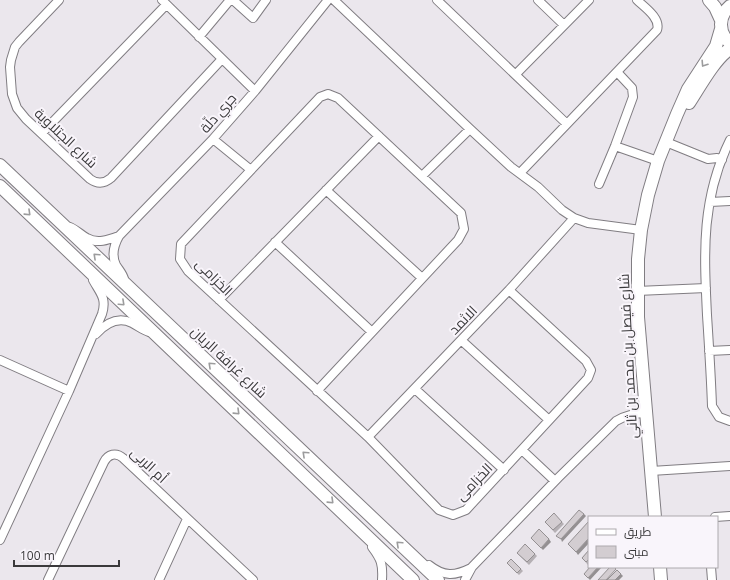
<svg xmlns="http://www.w3.org/2000/svg" width="730" height="580" font-family="'Open Sans',Cairo,sans-serif">
<style>
.lines{fill:none;stroke-linecap:round;stroke-linejoin:round}
.street-casing{stroke:#807d82;stroke-width:10}
.secondary-casing{stroke:#807d82;stroke-width:14}
.street{stroke:#fff;stroke-width:8}
.secondary{stroke:#fff;stroke-width:12}
.wall{fill:#b5b0b4}
.shaded-wall{fill:#949092}
.building{fill:#d3cdd1;stroke:#949092}
.oneway{stroke:#9c9c9d}
.labels{text-anchor:middle;stroke-width:4;stroke-linejoin:round;paint-order:stroke}
.street-label{font-size:14px;fill:#3a393b;stroke:#f9f5fb}
</style>
<rect width="100%" height="100%" fill="#ebe7ed"/>
<g class="lines">
<g class="street-casing">
<path id="street" d="M 59,0 L 19,42 L 15,47 L 11,60 L 10,67 L 12,94 L 17,108 L 26,119 L 90,179 C 97,184 104,184 111,178 L 222,59
M 162,0 L 255,91
M 233,0 L 253,18 L 266,0
M 334,0 L 470,129 L 511,167 L 538,187 L 562,210 L 574,218 L 588,223 L 641,230
M 437,0 L 567,124
M 538,0 L 564,25
M 199,37 L 230,0
M 516,74 L 589,0
M 42,133 L 166,5
M 213,139 L 251,170
M 730,140 C 701,199 704,252 707,315 C 709,346 711,376 712,406 L 719,417 L 730,421
M 666,142 L 708,159 L 717,158 L 722,160
M 615,146 L 658,161
M 520,173 L 657,30 C 661,18 644,7 637,0
M 422,176 L 470,129
M 599,184 L 615,146 L 633,97 L 632,88 L 617,72
M 326,190 L 422,278
M 710,202 L 730,201
M 70,227 C 77,230 81,235 87,238 C 97,244 108,240 119,236
M 275,242 L 372,332
M 124,279 C 123,274 119,270 116,265 C 111,255 114,245 119,236 L 213,139 L 255,91 L 328,0
M 637,291 L 706,288
M 219,300 L 379,136
M 96,334 C 106,323 118,316 132,323 C 138,326 143,330 149,332
M 461,340 L 549,420
M 709,351 L 730,350
M 0,360 L 69,391
M 415,389 L 504,470
M 317,391 L 458,240 L 464,229 L 461,213 L 338,98 L 328,94 L 320,97 L 181,244 L 180,259 L 188,271 L 368,437 L 439,510 L 453,515 L 466,510 L 588,378 L 591,370 L 586,361 L 509,290
M 368,437 L 509,290 L 574,218
M 522,450 L 555,481
M 651,471 L 730,466
M 715,517 L 730,516
M 0,540 L 69,391 L 102,314 C 107,298 100,293 93,280
M 372,547 C 381,559 383,564 382,580
M 429,565 C 444,577 455,576 471,568
M 711,567 L 712,580
M 48,580 L 104,462 C 108,454 116,452 123,458 L 253,580
M 159,580 L 187,519
M 465,580 L 472,567 L 558,478 L 616,421 C 626,415 634,413 646,413"/>
</g>
<g class="secondary-casing">
<path id="secondary" d="M 709,0 L 715,7 L 721,20
M 730,6 C 718,16 718,33 730,43
M 689,103 C 699,88 715,58 730,49
M 0,165 L 438,580
M 0,186 L 413,580
M 655,517 L 638,317 L 638,259 L 641,230 L 648,195 L 658,161 L 677,114 L 688,89 L 716,46 L 721,29
M 660,567 L 661,580"/>
</g>
<use href="#street" class="street"/>
<use href="#secondary" class="secondary"/>
</g>
<path class="wall" d="M 545,522 L 562,522 L 564,524 L 555,533 Z
M 589,550 L 589,563 L 588,565 L 582,558 Z
M 517,553 L 535,554 L 537,556 L 529,565 Z
M 507,563 L 521,569 L 523,571 L 519,575 Z"/>
<path class="shaded-wall" d="M 584,514 L 586,516 L 562,542 L 561,539 Z
M 589,538 L 589,543 L 578,555 L 576,552 Z
M 549,539 L 551,542 L 543,550 L 541,548 Z
M 598,567 L 602,567 L 590,580 L 588,578 Z
M 621,574 L 623,576 L 619,580 L 615,580 Z"/>
<path class="building" d="M 579,510 L 584,514 L 561,539 L 556,536 Z
M 554,513 L 562,522 L 553,530 L 545,522 Z
M 589,521 L 589,538 L 576,552 L 568,544 Z
M 539,529 L 549,539 L 541,548 L 531,538 Z
M 525,544 L 535,554 L 527,562 L 517,553 Z
M 589,550 L 589,559 L 586,562 L 582,558 Z
M 511,559 L 521,569 L 517,573 L 507,563 Z
M 590,567 L 598,567 L 588,578 L 584,574 Z
M 610,567 L 614,567 L 616,569 L 606,580 L 598,580 Z
M 617,570 L 621,574 L 615,580 L 607,580 Z"/>
<defs><path id="oneway-chevron" d="M-2-3.5L2.5 0L-2 3.5" fill="none" stroke-width="1.6" stroke-linecap="round" stroke-linejoin="round"/></defs>
<g class="oneway">
<use href="#oneway-chevron" transform="translate(704 64) rotate(123)"/>
<use href="#oneway-chevron" transform="translate(28 213) rotate(44)"/>
<use href="#oneway-chevron" transform="translate(96 256) rotate(-137)"/>
<use href="#oneway-chevron" transform="translate(122 303) rotate(43)"/>
<use href="#oneway-chevron" transform="translate(211 365) rotate(-137)"/>
<use href="#oneway-chevron" transform="translate(237 412) rotate(44)"/>
<use href="#oneway-chevron" transform="translate(305 454) rotate(-137)"/>
<use href="#oneway-chevron" transform="translate(331 501) rotate(44)"/>
<use href="#oneway-chevron" transform="translate(399 544) rotate(-137)"/>
</g>
<g class="labels">
<g class="street-label">
<text transform="translate(218 113) rotate(-49)" y="5">جري دلّة</text>
<text transform="translate(66 138) rotate(43)" y="5">شارع الجتلاوية</text>
<text transform="translate(214 277) rotate(45)" y="5">الخزامى</text>
<text transform="translate(463 320) rotate(-46)" y="5">الاثمد</text>
<text transform="translate(628 356) rotate(-93)" y="5">شارع فيصل بن محمد بن ثاني</text>
<text transform="translate(229 362) rotate(43)" y="5">شارع غرافة الريان</text>
<text transform="translate(149 465) rotate(43)" y="5">أم الربى</text>
<text transform="translate(474 482) rotate(-46)" y="5">الخزامى</text>
</g>
</g>
<rect x="588" y="516" width="130" height="52" fill="#f9f5fb" stroke="#adaaae"/>
<rect x="596" y="529" width="20" height="6" fill="#ffffff" stroke="#adaaae"/>
<text x="624" y="536" font-size="12" fill="#3a393b">طريق</text>
<rect x="596" y="546" width="20" height="12" fill="#d3cdd1" stroke="#adaaae"/>
<text x="624" y="556" font-size="12" fill="#3a393b">مبنى</text>
<path d="M14 560v6h105v-6" fill="none" stroke="#3a393b" stroke-width="2"/>
<text x="20" y="560" font-size="12" fill="#3a393b" stroke="#f9f5fb" stroke-width="3" paint-order="stroke">100 m</text>
</svg>
